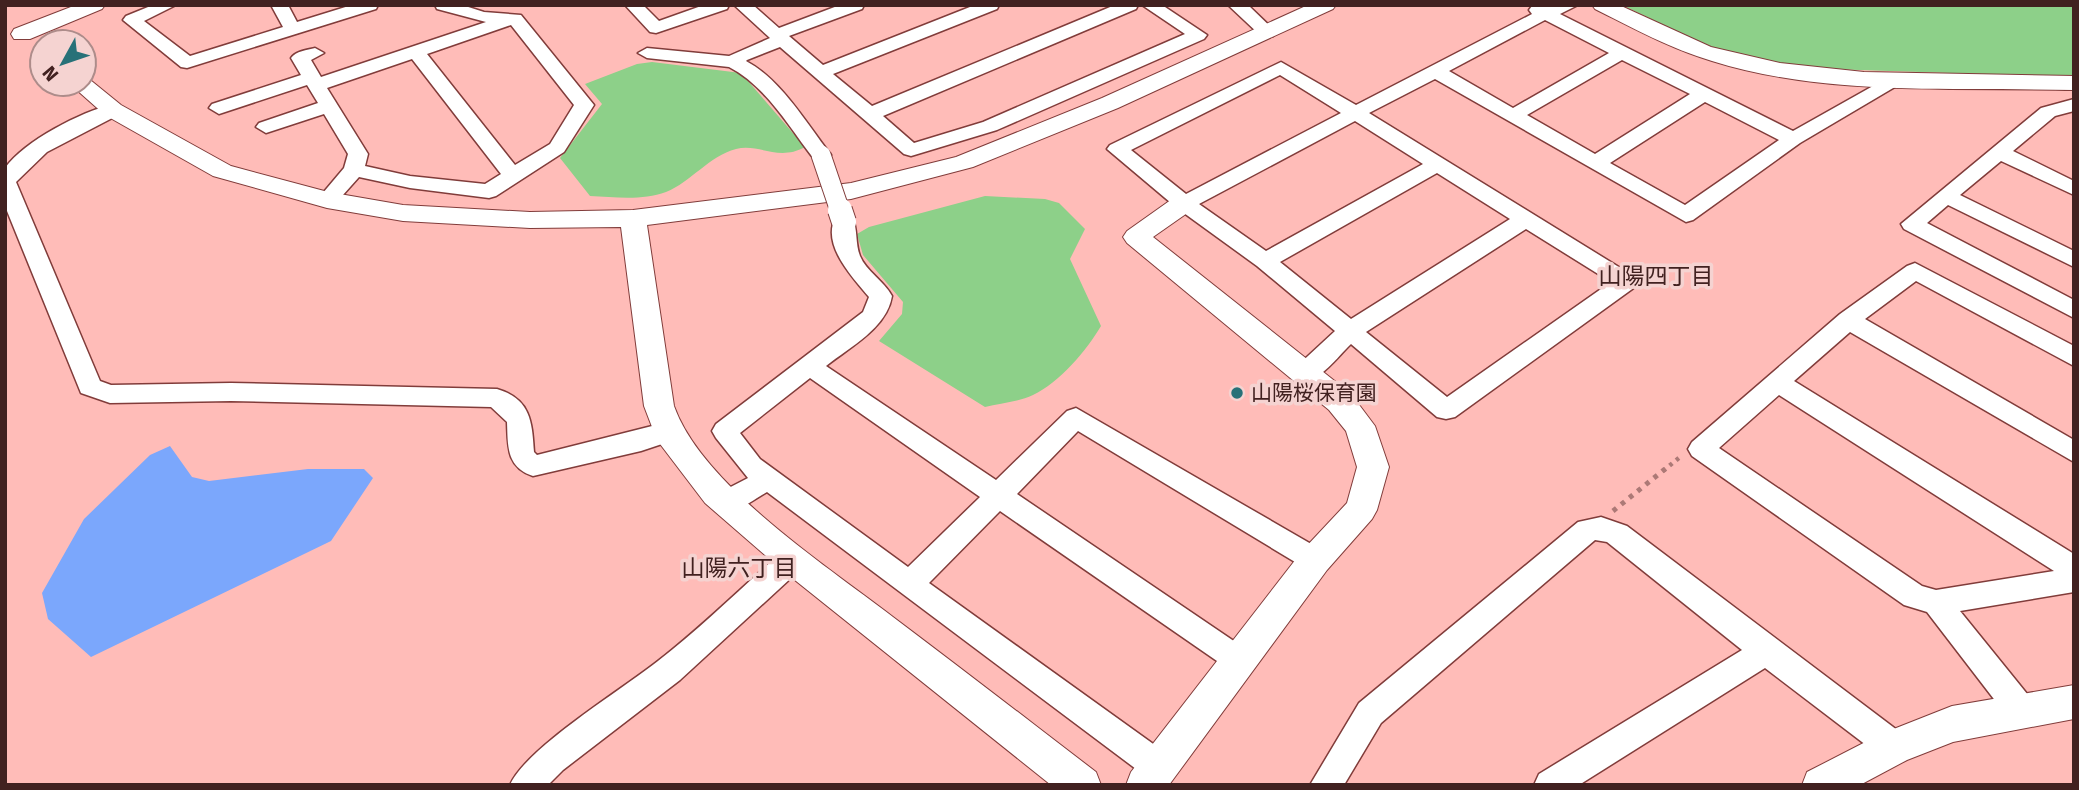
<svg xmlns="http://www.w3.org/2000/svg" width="2079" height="790" font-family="'Fira Sans','Noto Sans JP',sans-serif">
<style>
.green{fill:#8dd089}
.water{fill:#7ba7fc}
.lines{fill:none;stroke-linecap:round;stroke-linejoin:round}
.minor-casing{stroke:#813c3a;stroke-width:3}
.tertiary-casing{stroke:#813c3a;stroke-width:2}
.path-far1{stroke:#ac7976;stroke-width:4.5;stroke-dasharray:3.5 5;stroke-linecap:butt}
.path{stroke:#ac7976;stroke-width:5;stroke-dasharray:4.5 6;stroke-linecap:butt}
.minor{fill:#fff;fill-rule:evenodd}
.tertiary{fill:#fff;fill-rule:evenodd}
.minor-bridge-far1-casing{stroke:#813c3a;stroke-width:21;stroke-linecap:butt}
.minor-bridge-casing{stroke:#813c3a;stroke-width:26;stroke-linecap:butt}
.minor-bridge-far1{stroke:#fff;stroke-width:19}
.minor-bridge{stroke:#fff;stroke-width:24}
.poi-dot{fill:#277178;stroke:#f5d3d1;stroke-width:2.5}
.labels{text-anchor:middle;stroke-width:7;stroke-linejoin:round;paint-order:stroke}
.poi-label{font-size:21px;fill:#412120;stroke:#f5d3d1;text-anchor:start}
.neighbourhood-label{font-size:23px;fill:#412120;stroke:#f5d3d1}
</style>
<rect width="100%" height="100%" fill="#ffbcb8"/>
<path class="green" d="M 1622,5 L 2074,5 L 2074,77 L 1798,68 L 1707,46 Z
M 652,62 L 741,73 L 805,147 C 778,162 759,143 736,149 C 709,156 691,182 666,192 C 642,201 614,197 590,196 L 560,158 L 602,104 L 585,84 L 637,64 Z
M 985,196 L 1045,199 L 1059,203 L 1085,229 L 1070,259 L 1101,326 C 1087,350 1059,383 1033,395 C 1019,402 1000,403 985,407 L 879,341 L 902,314 L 903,302 L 863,255 L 857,234 L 869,227 Z"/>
<path class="water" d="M 170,446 L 192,477 L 209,481 L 308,469 L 364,469 L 373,478 L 331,541 L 91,657 L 48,619 L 42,593 L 84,519 L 150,455 Z"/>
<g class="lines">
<g class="minor-casing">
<path id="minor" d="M 153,5 L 176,5 L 144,21 L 190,56 L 283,27 L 271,5 L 288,5 L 297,22 L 352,5 L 378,5 L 376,9 L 187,68 L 181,67 L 123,20 L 126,16 Z
M 435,5 L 462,5 L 484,12 L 521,15 L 594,105 L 564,152 L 496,196 L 489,198 L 410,188 L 359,177 L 334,205 L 320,205 L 317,200 L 344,168 L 348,154 L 324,114 L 266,133 L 256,127 L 259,123 L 318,103 L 307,85 L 219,114 L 209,108 L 212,104 L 301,75 L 291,58 C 296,51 307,50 315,48 L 324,53 L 311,60 L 321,77 L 486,22 L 437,9 ZM 511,25 L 574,105 L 550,144 L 515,165 L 427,54 ZM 412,59 L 501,174 L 485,184 L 410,176 L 365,166 L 368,154 L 327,88 Z
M 625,5 L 643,5 L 659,21 L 704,5 L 729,5 L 727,9 L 656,33 L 650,32 Z
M 734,5 L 753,5 L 779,28 L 840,5 L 864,5 L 862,9 L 789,36 L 823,65 L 975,5 L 999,5 L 997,9 L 833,74 L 872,106 L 1115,5 L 1138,5 L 1136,9 L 883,116 L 914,143 L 983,122 L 1185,34 L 1142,5 L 1162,5 L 1207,35 L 1204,39 L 997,130 L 911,156 L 904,154 L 780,47 L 747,60 L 746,61 C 780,79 805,121 828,151 L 831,155 L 828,159 L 814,159 C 789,127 766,86 729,67 L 647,58 L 638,53 L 647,48 L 729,56 L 770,38 Z
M 1228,5 L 1248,5 L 1276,32 L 1273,36 L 1261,36 Z
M 1540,5 L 1578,5 L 1560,14 L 1793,131 L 1889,77 L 1903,77 L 1905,81 L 1800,143 L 1693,220 L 1686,222 L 1435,79 L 1369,113 L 1635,277 L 1638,282 L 1635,287 L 1455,417 L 1446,419 L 1437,417 L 1351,344 C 1336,358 1317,387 1295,380 L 1292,374 L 1295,368 L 1335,331 L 1257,266 L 1177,208 L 1107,149 L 1110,145 L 1281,62 L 1356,105 L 1532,14 L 1529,10 L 1532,6 ZM 1545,20 L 1609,53 L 1513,108 L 1449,71 ZM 1622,60 L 1690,94 L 1595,154 L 1527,115 ZM 1280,75 L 1341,113 L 1186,194 L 1131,150 ZM 1705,102 L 1779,140 L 1685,205 L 1610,163 ZM 1355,121 L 1423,164 L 1266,251 L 1199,204 ZM 1437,173 L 1510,219 L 1351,319 L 1280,262 ZM 1526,229 L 1611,282 L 1447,397 L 1366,332 Z
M 2074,99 L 2074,111 L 2055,116 L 2013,151 L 2074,181 L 2074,195 L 2001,161 L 1960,195 L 2074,251 L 2074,267 L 1948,205 L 1927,223 L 2074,300 L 2074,318 L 1904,229 L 1901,224 L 2041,108 Z
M 113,104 L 120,106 L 123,110 L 120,114 L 47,152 L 16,182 L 100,381 L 111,385 L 231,383 L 497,389 C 531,399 532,422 534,452 L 537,455 L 668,422 L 677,425 L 681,432 L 677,439 L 641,451 L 533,476 C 506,467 508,446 507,422 L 491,407 L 231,401 L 110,403 L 81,393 L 5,206 L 5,168 C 26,140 79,113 113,104 Z
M 844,215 L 852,217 C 858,228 855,244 860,256 C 866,271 884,281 892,296 C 887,328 850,347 826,366 L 996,480 L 1067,411 L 1076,408 L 1325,552 L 1329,560 L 1325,568 L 1315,572 L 1305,568 L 1078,431 L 1017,494 L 1250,652 L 1255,661 L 1250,670 L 1240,674 L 1230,670 L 1000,511 L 929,583 L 1170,756 L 1175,767 L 1170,778 L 1159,782 L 1148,778 L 767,492 C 751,501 734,516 717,510 L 713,502 L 717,494 L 748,478 L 716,438 L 712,431 L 716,424 L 863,312 L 869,297 C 854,279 820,244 836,217 ZM 810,378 L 980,497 L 908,567 L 760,459 L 740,433 Z
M 1915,263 L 2074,346 L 2074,366 L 1916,281 L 1865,319 L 2074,440 L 2074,462 L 1850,332 L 1794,381 L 2074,554 L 2074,592 L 1960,611 L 2032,700 L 2036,710 L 2032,720 L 2021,724 L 2010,720 L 1927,612 L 1904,605 L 1692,456 L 1688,449 L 1692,442 L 1840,314 L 1907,266 ZM 1779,395 L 2054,571 L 1936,590 L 1922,586 L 1719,448 Z
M 1601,517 L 1627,526 L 1905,736 L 1910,747 L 1905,758 L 1894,762 L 1883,758 L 1765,668 L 1579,785 L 1534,785 L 1539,774 L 1742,650 L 1607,542 L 1595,540 L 1381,723 L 1344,785 L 1310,785 L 1359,703 L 1578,522 Z
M 793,547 L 803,551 L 807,559 L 803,567 L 680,680 L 563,770 L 548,785 L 510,785 C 526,748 623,689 658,661 C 702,627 742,587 783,551 Z"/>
</g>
<g class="tertiary-casing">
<path id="tertiary" d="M 76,5 L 105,5 L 102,9 L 30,39 L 14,39 L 11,34 L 14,29 Z
M 1308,5 L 1336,5 L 1333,9 L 1118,108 L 973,167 L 851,199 L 647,225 L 674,406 C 702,485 827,566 893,617 C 961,668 1028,720 1096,772 L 1101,785 L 1051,785 L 781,569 L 705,503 L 657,440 L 644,406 L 621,227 L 530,228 L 403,221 L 327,208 L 213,176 L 105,115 L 70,84 L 84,84 L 84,78 L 89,79 L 121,105 L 231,166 L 328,192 L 403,205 L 530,212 L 633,210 L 851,183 L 956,157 L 1102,98 Z
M 1592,5 L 1619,5 L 1711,47 L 1780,63 L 1864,72 L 2074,76 L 2074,90 C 1955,87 1827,97 1712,61 C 1671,49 1633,28 1595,9 Z
M 1184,195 L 1193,197 L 1197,203 L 1193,209 L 1153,237 L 1351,394 L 1375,426 L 1389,467 L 1377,510 L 1372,519 L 1327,570 L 1169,785 L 1126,785 L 1131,772 L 1303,550 L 1347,503 L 1357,467 L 1346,431 L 1329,410 L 1127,243 L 1123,237 L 1127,231 L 1175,197 Z
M 2074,685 L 2074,719 L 1953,742 L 1907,760 L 1860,785 L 1802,785 L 1807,772 L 1881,734 L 1952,706 Z"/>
</g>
<path class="path-far1" d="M 1663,471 L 1680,457"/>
<path class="path" d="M 1613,511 L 1665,469"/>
<use href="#minor" class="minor"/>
<use href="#tertiary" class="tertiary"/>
<g class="minor-bridge-far1-casing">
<path id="minor-bridge-far1" d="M 821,155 L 840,211"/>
</g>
<g class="minor-bridge-casing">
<path id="minor-bridge" d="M 840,210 L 844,222"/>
</g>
<use href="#minor-bridge-far1" class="minor-bridge-far1"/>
<use href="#minor-bridge" class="minor-bridge"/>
</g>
<circle class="poi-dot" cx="1237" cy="393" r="7"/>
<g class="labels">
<g class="poi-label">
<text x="1251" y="400">山陽桜保育園</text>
</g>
<g class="neighbourhood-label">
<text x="1656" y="284">山陽四丁目</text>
<text x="739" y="576">山陽六丁目</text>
</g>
</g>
<rect width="2079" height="790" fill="none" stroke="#412120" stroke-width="14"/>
<g transform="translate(63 63) rotate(230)"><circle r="33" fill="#f5d3d1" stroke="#ad8c8a" stroke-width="2"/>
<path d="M0-5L12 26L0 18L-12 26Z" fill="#277178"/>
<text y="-10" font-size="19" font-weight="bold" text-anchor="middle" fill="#412120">N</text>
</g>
</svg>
